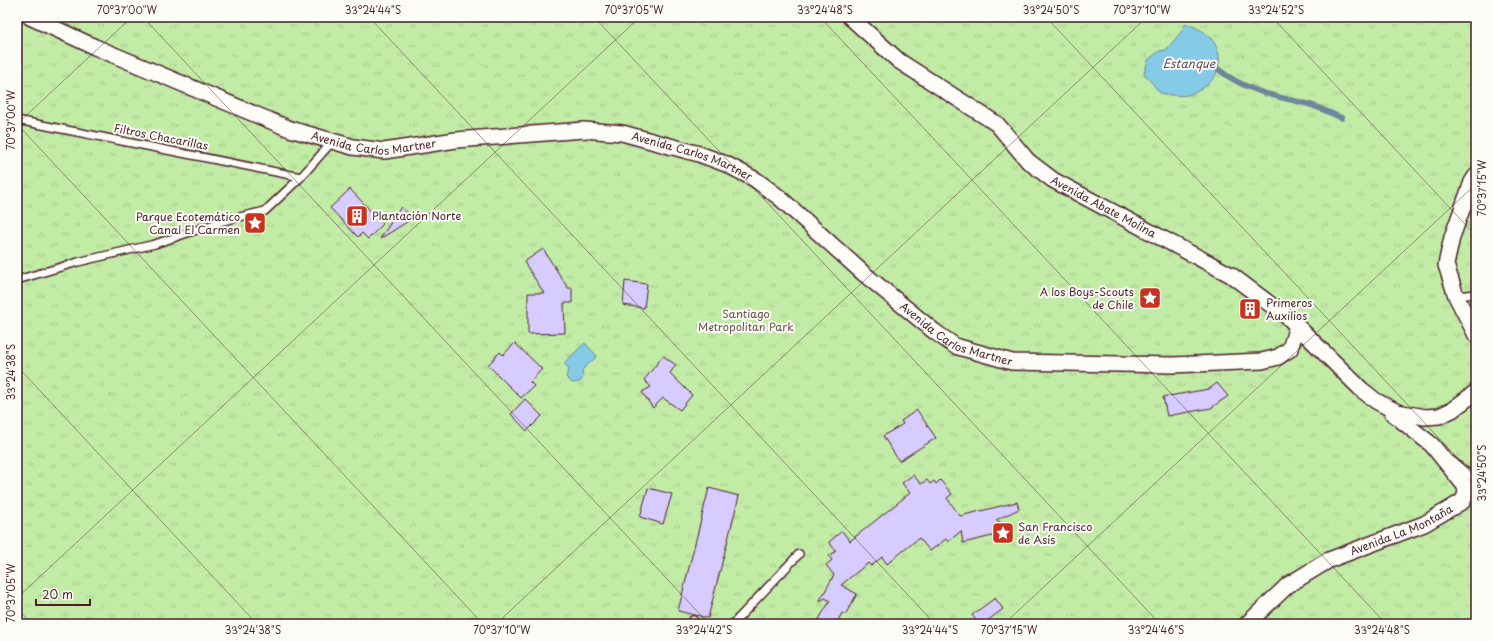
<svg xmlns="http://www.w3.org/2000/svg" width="1493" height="641" font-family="'Playpen Sans',sans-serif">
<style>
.park{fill:url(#park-tufts);stroke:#868568}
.water{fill:#85cae6;stroke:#6d869b}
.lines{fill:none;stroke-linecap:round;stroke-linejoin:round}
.stream{stroke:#6d869b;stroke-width:5.5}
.building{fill:#d7ccff;stroke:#4a1f2b}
.service-casing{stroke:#4a1f2b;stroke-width:10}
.minor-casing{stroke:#4a1f2b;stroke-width:18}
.service{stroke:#fdfcf7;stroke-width:7}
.minor{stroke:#fdfcf7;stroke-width:15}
.ticks{fill:none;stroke:#4a1f2b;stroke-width:1;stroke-opacity:0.45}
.labels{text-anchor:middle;stroke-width:4;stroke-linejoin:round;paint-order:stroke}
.street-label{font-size:11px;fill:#4a1f2b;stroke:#fdfcf7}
.poi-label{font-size:11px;fill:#4a1f2b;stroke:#fdfcf7;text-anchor:start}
.park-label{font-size:11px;fill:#68524a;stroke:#fdfcf7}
.water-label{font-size:12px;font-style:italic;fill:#5c5263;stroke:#fdfcf7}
.neatline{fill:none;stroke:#4a1f2b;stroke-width:1.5}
.ticks-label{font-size:10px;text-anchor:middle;fill:#4a1f2b}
</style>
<defs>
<pattern id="park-tufts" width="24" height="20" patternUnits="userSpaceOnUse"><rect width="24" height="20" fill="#c2eba6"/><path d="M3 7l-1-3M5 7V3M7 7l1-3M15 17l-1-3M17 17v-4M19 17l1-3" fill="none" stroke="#a8c98f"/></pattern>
</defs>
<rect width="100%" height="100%" fill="#fdfcf7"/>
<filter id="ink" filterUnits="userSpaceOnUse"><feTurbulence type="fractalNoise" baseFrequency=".025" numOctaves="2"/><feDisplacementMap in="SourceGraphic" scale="8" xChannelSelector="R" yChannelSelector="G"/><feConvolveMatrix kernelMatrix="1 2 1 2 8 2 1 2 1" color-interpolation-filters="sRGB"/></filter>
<g filter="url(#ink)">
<path class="park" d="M 17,17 L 1476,17 L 1476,624 L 17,624 Z"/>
<path class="water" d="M 1186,24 C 1223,33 1233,74 1196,92 C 1185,98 1172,95 1160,93 L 1144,73 L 1148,60 L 1159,51 L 1166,50 L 1181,32 Z
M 585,343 L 597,356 L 582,370 L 583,377 L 580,382 L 572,383 L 566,377 L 569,369 L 564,363 Z"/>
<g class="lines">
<path class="stream" d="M 1218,69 C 1244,90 1273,96 1304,103 C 1317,106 1330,113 1342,118"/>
</g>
<path class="building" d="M 350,189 L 383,224 L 368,239 L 362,233 L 358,237 L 330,208 Z
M 401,207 L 410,215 L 410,220 L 380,239 Z
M 543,249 L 568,288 L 572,288 L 572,303 L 564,303 L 565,333 L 528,334 L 528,293 L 544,293 L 524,262 Z
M 625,281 L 647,284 L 644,308 L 623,305 Z
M 515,343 L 542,369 L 530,382 L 534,386 L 521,398 L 488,365 L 500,352 L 503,355 Z
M 663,356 L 676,365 L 670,373 L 692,395 L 680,410 L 663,398 L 653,408 L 642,392 L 651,387 L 644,380 Z
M 1217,383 L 1228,396 L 1211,408 L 1167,416 L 1163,397 L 1209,389 Z
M 525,399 L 542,416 L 527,431 L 511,414 Z
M 917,410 L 936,438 L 899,461 L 883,436 L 903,424 L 901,421 Z
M 913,475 L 921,484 L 927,480 L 930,484 L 934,481 L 936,484 L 940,480 L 952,494 L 947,498 L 960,516 L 1017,502 L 1019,509 L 996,520 L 1013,529 L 1005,543 L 992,536 L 963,543 L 961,531 L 948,542 L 946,539 L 930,551 L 919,538 L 887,564 L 882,557 L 871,566 L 868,563 L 841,585 L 857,594 L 845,615 L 842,613 L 836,624 L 816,624 L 830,601 L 825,598 L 819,602 L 834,575 L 826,565 L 832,560 L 829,556 L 836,551 L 829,542 L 842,531 L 850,541 L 910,493 L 902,483 Z
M 648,488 L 672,494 L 663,524 L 640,517 Z
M 709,488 L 739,496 L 708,618 L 678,611 Z
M 995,598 L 1003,609 L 983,624 L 979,624 L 972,615 Z"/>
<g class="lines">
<g class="service-casing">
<path id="service" d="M 17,120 L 301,177
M 17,280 L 78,262 L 155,244 L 223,221 L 265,211 L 301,177 L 332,142
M 1456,296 L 1476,294
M 1451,460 L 1476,480
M 692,624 L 693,620
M 733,624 L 799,554"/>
</g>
<g class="minor-casing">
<g id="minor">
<path id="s1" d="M 30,17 L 95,47 L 290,129 L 353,147 L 384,151 L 456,140 L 584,130 L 622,133 L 699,154 L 726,164 L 756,180 L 780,198 L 863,273 L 935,332 L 955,346 L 1012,362 L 1173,365 L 1262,361 L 1278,357 L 1290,349 L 1297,326"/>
<path id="s2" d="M 850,17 L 899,61 L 997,124 L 1028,161 L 1053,180 L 1231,275 L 1290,319 L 1362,390 L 1376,401 L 1397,412 L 1425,417 L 1439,416 L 1452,410 L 1476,392"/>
<path d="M 1476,176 L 1472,182 L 1452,237 L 1446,265 L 1456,296 L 1476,335"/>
<path id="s3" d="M 1247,624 L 1288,585 L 1329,560 L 1424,524 L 1463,501 L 1466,493 L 1465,486 L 1432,445 L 1392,413"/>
</g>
</g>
<use href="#service" class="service"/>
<use href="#minor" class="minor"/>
</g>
</g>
<path class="ticks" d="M 143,17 L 709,624M 369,17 L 935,624M 594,17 L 1160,624M 820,17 L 1386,624M 1046,17 L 1476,478M 1272,17 L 1476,236M 17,124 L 132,17M 17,124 L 483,624M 17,366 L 257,624M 17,598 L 640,17M 17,608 L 32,624M 496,624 L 1147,17M 1004,624 L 1476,184"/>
<defs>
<g id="building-square" transform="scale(1.15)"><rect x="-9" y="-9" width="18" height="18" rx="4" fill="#c8321e" stroke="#fdfcf7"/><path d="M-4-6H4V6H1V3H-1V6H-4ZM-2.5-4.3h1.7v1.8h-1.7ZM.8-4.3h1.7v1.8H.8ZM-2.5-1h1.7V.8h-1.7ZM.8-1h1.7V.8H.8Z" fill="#fff"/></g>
<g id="sight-square" transform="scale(1.15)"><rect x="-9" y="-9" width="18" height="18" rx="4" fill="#c8321e" stroke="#fdfcf7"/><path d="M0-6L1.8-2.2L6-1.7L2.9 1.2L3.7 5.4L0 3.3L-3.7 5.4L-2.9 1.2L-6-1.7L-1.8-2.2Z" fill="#fff"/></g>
</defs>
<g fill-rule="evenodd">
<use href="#building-square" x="357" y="216"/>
<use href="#sight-square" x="255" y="223"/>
<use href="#sight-square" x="1150" y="298"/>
<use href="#building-square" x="1250" y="309"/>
<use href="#sight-square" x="1003" y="533"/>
</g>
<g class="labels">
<g class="street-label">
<text transform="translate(161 137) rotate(11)" y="4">Filtros Chacarillas</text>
<text dy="4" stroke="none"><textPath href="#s1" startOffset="369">Avenida Carlos Martner</textPath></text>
<text dy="4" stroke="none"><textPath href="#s1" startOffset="693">Avenida Carlos Martner</textPath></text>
<text dy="4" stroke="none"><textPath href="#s2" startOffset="319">Avenida Abate Molina</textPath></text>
<text dy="4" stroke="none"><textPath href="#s1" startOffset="1017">Avenida Carlos Martner</textPath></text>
<text dy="4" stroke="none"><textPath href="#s3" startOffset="183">Avenida La Montaña</textPath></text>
</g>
<g class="poi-label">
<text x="372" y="220">Plantación Norte</text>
<text x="240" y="221" text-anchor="end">Parque Ecotemático<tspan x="240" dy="13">Canal El Carmen</tspan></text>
<text x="1134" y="296" text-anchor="end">A los Boys-Scouts<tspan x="1134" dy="13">de Chile</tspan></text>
<text x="1266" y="307">Primeros<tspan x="1266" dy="13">Auxilios</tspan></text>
<text x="1018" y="531">San Francisco<tspan x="1018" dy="13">de Asís</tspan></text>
</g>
<g class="park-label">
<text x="746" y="318">Santiago<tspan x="746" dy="13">Metropolitan Park</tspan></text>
</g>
<g class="water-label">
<text x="1189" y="68">Estanque</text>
</g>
</g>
<rect width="1493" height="641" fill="none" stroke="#fdfcf7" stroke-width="44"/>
<path d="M36 599v6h54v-6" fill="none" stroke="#4a1f2b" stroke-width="2"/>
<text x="42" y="599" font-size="12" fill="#4a1f2b" stroke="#fdfcf7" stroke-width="3" paint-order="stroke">20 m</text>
<rect x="22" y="22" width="1449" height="597" class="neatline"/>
<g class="ticks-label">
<text x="127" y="14">70°37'00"W</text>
<text x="373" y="14">33°24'44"S</text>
<text x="634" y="14">70°37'05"W</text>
<text x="825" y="14">33°24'48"S</text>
<text x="1051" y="14">33°24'50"S</text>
<text x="1142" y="14">70°37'10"W</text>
<text x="1276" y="14">33°24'52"S</text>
<text transform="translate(11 120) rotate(-90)" y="4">70°37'00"W</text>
<text transform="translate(1482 188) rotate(-90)" y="4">70°37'15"W</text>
<text transform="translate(11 372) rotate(-90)" y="4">33°24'38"S</text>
<text transform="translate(1482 473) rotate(-90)" y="4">33°24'50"S</text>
<text transform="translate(11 593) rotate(-90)" y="4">70°37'05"W</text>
<text x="253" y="634">33°24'38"S</text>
<text x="502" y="634">70°37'10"W</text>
<text x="704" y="634">33°24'42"S</text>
<text x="930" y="634">33°24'44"S</text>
<text x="1009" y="634">70°37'15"W</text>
<text x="1156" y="634">33°24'46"S</text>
<text x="1382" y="634">33°24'48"S</text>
</g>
</svg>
